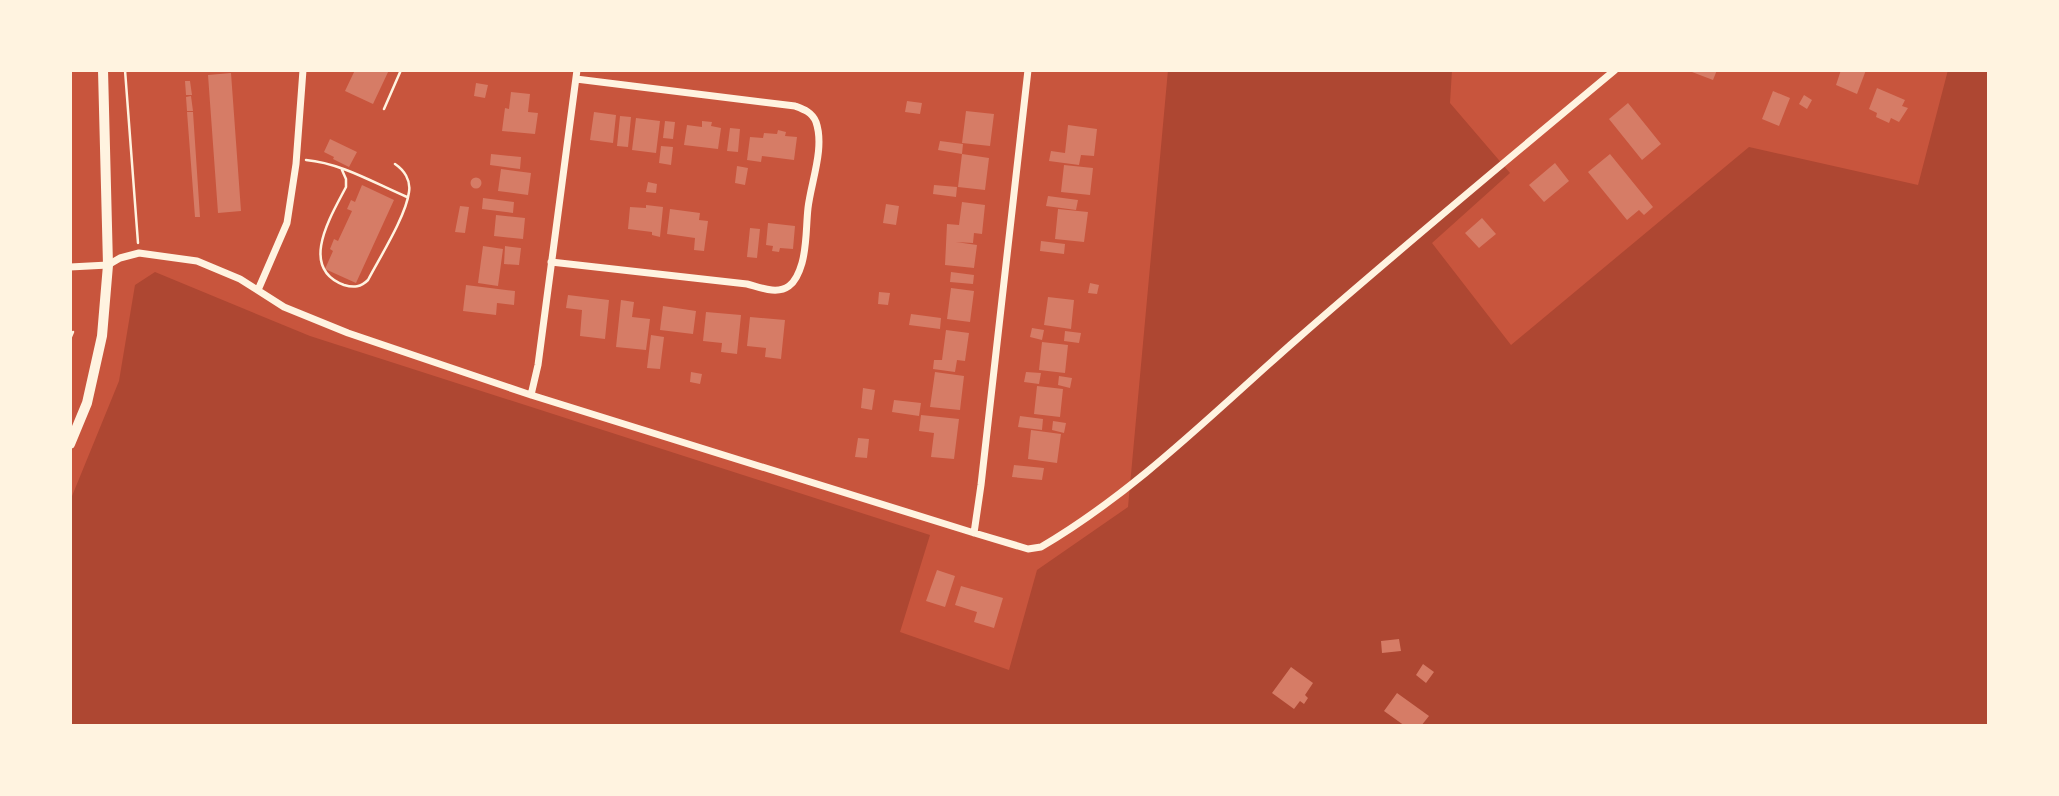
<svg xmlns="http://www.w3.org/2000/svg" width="2059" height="796" font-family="'Playfair Display',serif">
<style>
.green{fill:#ae4732}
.building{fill:#d67c66}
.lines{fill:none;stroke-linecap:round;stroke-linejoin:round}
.path{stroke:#fff3e0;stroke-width:2.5}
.minor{stroke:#fff3e0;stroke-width:7}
.tertiary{stroke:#fff3e0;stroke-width:10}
</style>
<rect width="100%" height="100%" fill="#c8553d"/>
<path class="green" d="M 1168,70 L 1452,70 L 1450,103 L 1510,173 L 1432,243 L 1511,345 L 1749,147 L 1918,185 L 1948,70 L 1989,70 L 1989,726 L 70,726 L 70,501 L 119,381 L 135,285 L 155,272 L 310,336 L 930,535 L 900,632 L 1009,670 L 1037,570 L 1128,507 Z"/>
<path class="building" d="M 355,70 L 389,70 L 373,104 L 345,91 Z
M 1693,70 L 1717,70 L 1713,80 L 1692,72 Z
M 1841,70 L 1866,70 L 1857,94 L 1836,85 Z
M 231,73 L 241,211 L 218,213 L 208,75 Z
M 185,81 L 190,81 L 192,95 L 186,95 Z
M 476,83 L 488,85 L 485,98 L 474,96 Z
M 1877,88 L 1905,100 L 1902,106 L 1908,108 L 1899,122 L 1891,118 L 1889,123 L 1876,117 L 1877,113 L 1869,109 Z
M 1773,91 L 1790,98 L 1779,126 L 1762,119 Z
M 511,92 L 530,94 L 528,112 L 538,113 L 535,134 L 502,131 L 505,108 L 509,109 Z
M 1804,95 L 1812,100 L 1807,109 L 1799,104 Z
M 191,96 L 193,111 L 187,111 L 186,97 Z
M 907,101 L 922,103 L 920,114 L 905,112 Z
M 1628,103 L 1661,144 L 1642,160 L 1609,119 Z
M 966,111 L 994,114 L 990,146 L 962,143 Z
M 187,112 L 193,112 L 200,217 L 195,217 Z
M 594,112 L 616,115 L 613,143 L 590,140 Z
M 620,116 L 631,117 L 628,147 L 617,146 Z
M 636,118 L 660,121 L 656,153 L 632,150 Z
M 665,121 L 675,122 L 673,139 L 663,138 Z
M 702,121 L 712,122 L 711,126 L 721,128 L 718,149 L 684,145 L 687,125 L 702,127 Z
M 1068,125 L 1097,129 L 1094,156 L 1081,155 L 1079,165 L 1049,161 L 1051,151 L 1065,153 Z
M 730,128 L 740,129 L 738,152 L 727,151 Z
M 778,130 L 786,132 L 785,136 L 797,137 L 794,160 L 762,156 L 761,162 L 747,160 L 750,137 L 763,138 L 764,133 L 777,134 Z
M 330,139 L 357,152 L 349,167 L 333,159 L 334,157 L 324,152 Z
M 940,141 L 963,144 L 962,154 L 938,150 Z
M 661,146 L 673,147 L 671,165 L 659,163 Z
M 491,154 L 521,157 L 520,169 L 490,165 Z
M 962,154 L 989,158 L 985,190 L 958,187 Z
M 1610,154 L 1653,207 L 1644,215 L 1639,210 L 1627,220 L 1588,172 Z
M 1555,163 L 1569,181 L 1544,202 L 1529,185 Z
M 1064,165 L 1093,168 L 1090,195 L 1061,192 Z
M 737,166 L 748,168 L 745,185 L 735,183 Z
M 501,169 L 531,173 L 528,195 L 498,191 Z
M470.5 183a5.5 5.5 0 1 1 11 0a5.5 5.5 0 1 1-11 0Z
M 648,182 L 657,184 L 656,193 L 646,192 Z
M 362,185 L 394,200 L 356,283 L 325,269 L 333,251 L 330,249 L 334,239 L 338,241 L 352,211 L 347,209 L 351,200 L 355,202 Z
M 934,185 L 957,187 L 956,197 L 933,194 Z
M 1048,196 L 1078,200 L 1076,210 L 1046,206 Z
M 483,198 L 514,202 L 513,213 L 482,209 Z
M 962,202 L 985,205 L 982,234 L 974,233 L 973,243 L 956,242 L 977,245 L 974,268 L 945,265 L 947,224 L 959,225 Z
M 886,204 L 899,206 L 896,225 L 883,223 Z
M 646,205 L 663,207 L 660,237 L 652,235 L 652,232 L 628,229 L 630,207 L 646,208 Z
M 460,206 L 469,207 L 465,233 L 455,232 Z
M 670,209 L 700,213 L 699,220 L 708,221 L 704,251 L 694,250 L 695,238 L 667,234 Z
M 1058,209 L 1088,212 L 1084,242 L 1055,239 Z
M 496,215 L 525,218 L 523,239 L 494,236 Z
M 1482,218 L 1496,234 L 1479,248 L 1465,233 Z
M 768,223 L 795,226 L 793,249 L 780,248 L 779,252 L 772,251 L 773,246 L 766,245 Z
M 750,228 L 760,229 L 757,258 L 747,257 Z
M 1041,241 L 1065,244 L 1064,254 L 1040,251 Z
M 483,246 L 503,249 L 498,286 L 478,283 Z
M 505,246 L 521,248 L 519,265 L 504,264 Z
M 951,272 L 974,275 L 973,284 L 950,282 Z
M 1090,283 L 1099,285 L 1097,294 L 1088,293 Z
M 466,285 L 515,291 L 514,305 L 497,303 L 496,315 L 463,311 Z
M 951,288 L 974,291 L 970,322 L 947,319 Z
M 879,292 L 890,293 L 888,305 L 878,304 Z
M 568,295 L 609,300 L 605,339 L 580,336 L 582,310 L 566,308 Z
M 1048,297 L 1074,300 L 1071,329 L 1044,325 Z
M 621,300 L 634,302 L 632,317 L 650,319 L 646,350 L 616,347 Z
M 663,306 L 696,311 L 693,334 L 660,330 Z
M 706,312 L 741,315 L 737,354 L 721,352 L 722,343 L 703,341 Z
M 911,314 L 941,318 L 940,329 L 909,325 Z
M 750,317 L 785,320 L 781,359 L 765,357 L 766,348 L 747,346 Z
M 1032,328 L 1044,330 L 1042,340 L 1030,337 Z
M 946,330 L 969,333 L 965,361 L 957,360 L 955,372 L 933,369 L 934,360 L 942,360 Z
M 1065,331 L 1081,333 L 1079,343 L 1064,341 Z
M 651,335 L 664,337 L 660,369 L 647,368 Z
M 1042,342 L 1068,345 L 1065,373 L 1039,370 Z
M 691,372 L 702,374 L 700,384 L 690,382 Z
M 935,372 L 964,376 L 960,410 L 930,407 Z
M 1026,372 L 1041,373 L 1039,384 L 1024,382 Z
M 1059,376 L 1072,378 L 1070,388 L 1058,385 Z
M 1037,386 L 1063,389 L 1060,417 L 1034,414 Z
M 863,388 L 875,390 L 872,410 L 861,408 Z
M 894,400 L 921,403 L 919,416 L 892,412 Z
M 921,415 L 959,419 L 954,459 L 931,457 L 934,433 L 919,431 Z
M 1020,416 L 1043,419 L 1042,430 L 1018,427 Z
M 1053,421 L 1066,423 L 1064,433 L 1052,430 Z
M 1031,430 L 1061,434 L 1057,463 L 1028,459 Z
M 858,438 L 869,439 L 867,458 L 855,457 Z
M 1014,465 L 1044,468 L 1042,480 L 1012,477 Z
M 937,570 L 955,576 L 945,607 L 926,601 Z
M 961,586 L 1003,598 L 994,628 L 974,622 L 977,612 L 955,605 Z
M 1399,639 L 1401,651 L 1382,653 L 1381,641 Z
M 1423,664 L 1434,672 L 1426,683 L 1416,675 Z
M 1291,667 L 1313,683 L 1305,695 L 1308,698 L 1304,704 L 1300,701 L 1294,709 L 1272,693 Z
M 1397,693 L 1429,716 L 1421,726 L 1405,726 L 1384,711 Z"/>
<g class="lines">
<path class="path" d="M 125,70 L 138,243
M 384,109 L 401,70
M 306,160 C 341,163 376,184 407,197
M 342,170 L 346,179 L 346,187 C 331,216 298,268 344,285 C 354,288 361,287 368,280 C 380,257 406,216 409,192 C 411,180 404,170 395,164
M 70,339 L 73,332"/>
<path class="minor" d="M 551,262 L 747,284 C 759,287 777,295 789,286 C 796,281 800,270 802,263 C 807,245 806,226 808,208 C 811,182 825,148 816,122 C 812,112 803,109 795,106 L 576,79
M 70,267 L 108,265 L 120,258 L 139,253 L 197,261 L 240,279 L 284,307 L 348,333 L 531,395 L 971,532 L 1028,549 L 1041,547 C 1135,492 1214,412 1296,340 C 1401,248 1508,159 1615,70
M 258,290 L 287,223 L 296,164 L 303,70
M 531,395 L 538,365 L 577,70
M 974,533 L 981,485 L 1028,70"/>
<path class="tertiary" d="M 70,444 L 87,403 L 102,336 L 108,265 L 103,70"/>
</g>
<rect width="2059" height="796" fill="none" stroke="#fff3e0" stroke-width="144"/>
</svg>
